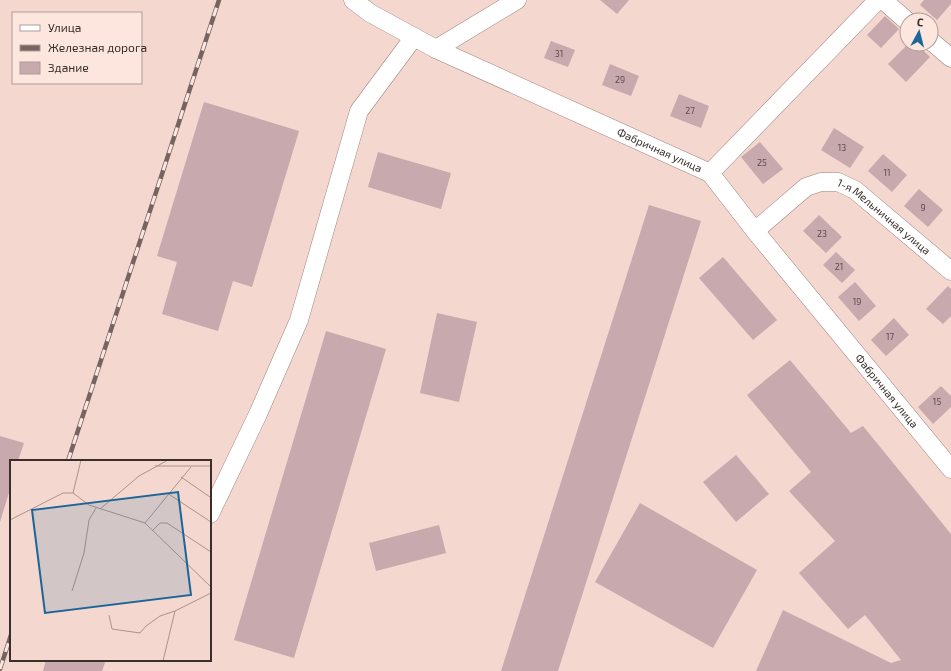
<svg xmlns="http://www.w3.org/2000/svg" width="951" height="671" font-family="'Exo 2',sans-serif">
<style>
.building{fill:#c7a9ae}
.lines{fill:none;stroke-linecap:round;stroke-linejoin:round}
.minor-casing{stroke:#9f857c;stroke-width:19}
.minor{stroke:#fff;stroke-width:18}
.rail-casing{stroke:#75645f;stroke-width:4.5}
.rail{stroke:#fde6de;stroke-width:3;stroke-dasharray:9;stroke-linecap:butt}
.labels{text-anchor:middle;stroke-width:3;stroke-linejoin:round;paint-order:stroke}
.number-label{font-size:9px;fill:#5d4e4c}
.street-label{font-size:11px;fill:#3a2f2b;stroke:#fde6de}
.inset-road{fill:none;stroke:#aa948d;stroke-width:1}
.view{fill:#1c6599;fill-opacity:0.15;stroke:#1c6599;stroke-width:2}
.inset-edge{fill:none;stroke:#3a2f2b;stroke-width:2}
</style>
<rect width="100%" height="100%" fill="#f4d7ce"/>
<path class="building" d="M 600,0 L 629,0 L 617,14 Z
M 924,0 L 951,0 L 951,4 L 937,20 L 920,5 Z
M 885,16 L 899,29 L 881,48 L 867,35 Z
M 551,41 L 575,50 L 568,67 L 544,58 Z
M 908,44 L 917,44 L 930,57 L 906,82 L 888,64 Z
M 610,64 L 639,76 L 631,96 L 602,85 Z
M 679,94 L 709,106 L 701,128 L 670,116 Z
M 204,102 L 299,131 L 252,287 L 233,281 L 218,331 L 162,314 L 177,262 L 157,256 Z
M 834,128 L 864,147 L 850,168 L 821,150 Z
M 760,142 L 783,169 L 763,184 L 741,157 Z
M 378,152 L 451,173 L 441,209 L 368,187 Z
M 883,154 L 907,175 L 892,192 L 868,171 Z
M 919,189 L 943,210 L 928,227 L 904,206 Z
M 649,205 L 701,221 L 558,671 L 501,671 Z
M 819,215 L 842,237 L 826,253 L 803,231 Z
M 836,252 L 855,270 L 842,283 L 823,265 Z
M 723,257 L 777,320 L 753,340 L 699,278 Z
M 855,282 L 876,306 L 859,321 L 838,297 Z
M 948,286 L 951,289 L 951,316 L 943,324 L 926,309 Z
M 437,313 L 477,322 L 459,402 L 420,393 Z
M 894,318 L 909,335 L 886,356 L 871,340 Z
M 326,331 L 386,349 L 294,658 L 234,640 Z
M 790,360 L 851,433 L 863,426 L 951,534 L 951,671 L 756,671 L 783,610 L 891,663 L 901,660 L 865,615 L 848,629 L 799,573 L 835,541 L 789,491 L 811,472 L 747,395 Z
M 941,386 L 951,396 L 951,407 L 933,424 L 918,407 Z
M 0,436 L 24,443 L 18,461 L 11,461 L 11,486 L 0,522 Z
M 736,455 L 769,494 L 736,522 L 703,482 Z
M 640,503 L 757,570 L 713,648 L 595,582 Z
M 439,525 L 446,553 L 376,571 L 369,543 Z
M 46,660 L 106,660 L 102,671 L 43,671 Z"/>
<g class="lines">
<g class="minor-casing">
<g id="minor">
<path id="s1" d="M 353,0 L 370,13 L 436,49 L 710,173 L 755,231 L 951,469"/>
<path d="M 883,0 L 907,21"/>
<path d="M 931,41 L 951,58"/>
<path d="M 436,49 L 517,0"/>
<path d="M 710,173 L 878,0"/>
<path id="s2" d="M 755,231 L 806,187 L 821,182 L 838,182 L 855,190 L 951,271"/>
<path d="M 210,514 L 258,414 L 299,320 L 359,111 L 414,37"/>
</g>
</g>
<use href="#minor" class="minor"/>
<g class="rail-casing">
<path id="rail" d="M 68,461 L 219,0
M 0,669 L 11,635"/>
</g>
<use href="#rail" class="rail"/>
</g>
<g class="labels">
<g class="number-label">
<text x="559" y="57">31</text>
<text x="620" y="83">29</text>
<text x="690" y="114">27</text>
<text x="842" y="151">13</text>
<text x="762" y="166">25</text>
<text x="887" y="176">11</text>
<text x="923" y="211">9</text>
<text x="822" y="237">23</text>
<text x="839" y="270">21</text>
<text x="857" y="305">19</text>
<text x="890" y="340">17</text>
<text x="937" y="405">15</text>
</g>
<g class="street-label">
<text dy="4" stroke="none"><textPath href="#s1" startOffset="342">Фабричная улица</textPath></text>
<text dy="4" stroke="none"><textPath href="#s2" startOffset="158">1-я Мельничная улица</textPath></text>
<text dy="4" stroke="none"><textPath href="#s1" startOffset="678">Фабричная улица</textPath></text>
</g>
</g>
<g transform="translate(10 460)">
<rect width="201" height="201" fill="#f4d7ce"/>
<path class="inset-road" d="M 145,6 L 201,6M 171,17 L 200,37M 63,33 L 71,0M 157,33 L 201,62M 90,49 L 129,16 L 158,0M 0,60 L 53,33 L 63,33 L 79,45 L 135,63 L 201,127M 135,63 L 181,7M 142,71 L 150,63 L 157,63 L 201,92M 62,131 L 74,93 L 79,60 L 86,48M 99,155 L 102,169 L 130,173 L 136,166 L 150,156 L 165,151M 153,201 L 165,151 L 201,133"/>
<path class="view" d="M 168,32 L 181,135 L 35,153 L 22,50 Z"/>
<rect width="201" height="201" class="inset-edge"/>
</g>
<rect x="12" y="12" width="130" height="72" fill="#fde6de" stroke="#af9d96"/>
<rect x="20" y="25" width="20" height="6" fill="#ffffff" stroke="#af9d96"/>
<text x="48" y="32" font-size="12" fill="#3a2f2b">Улица</text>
<rect x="20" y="45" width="20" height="6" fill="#75645f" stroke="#af9d96"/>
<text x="48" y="52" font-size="12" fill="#3a2f2b">Железная дорога</text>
<rect x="20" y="62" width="20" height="12" fill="#c7a9ae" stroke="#af9d96"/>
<text x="48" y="72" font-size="12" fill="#3a2f2b">Здание</text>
<g transform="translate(919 32) rotate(7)"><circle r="19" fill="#fde6de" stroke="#af9d96"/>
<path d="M0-3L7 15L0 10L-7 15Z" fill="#1c6599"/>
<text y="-6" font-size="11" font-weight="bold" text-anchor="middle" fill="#3a2f2b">С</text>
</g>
</svg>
